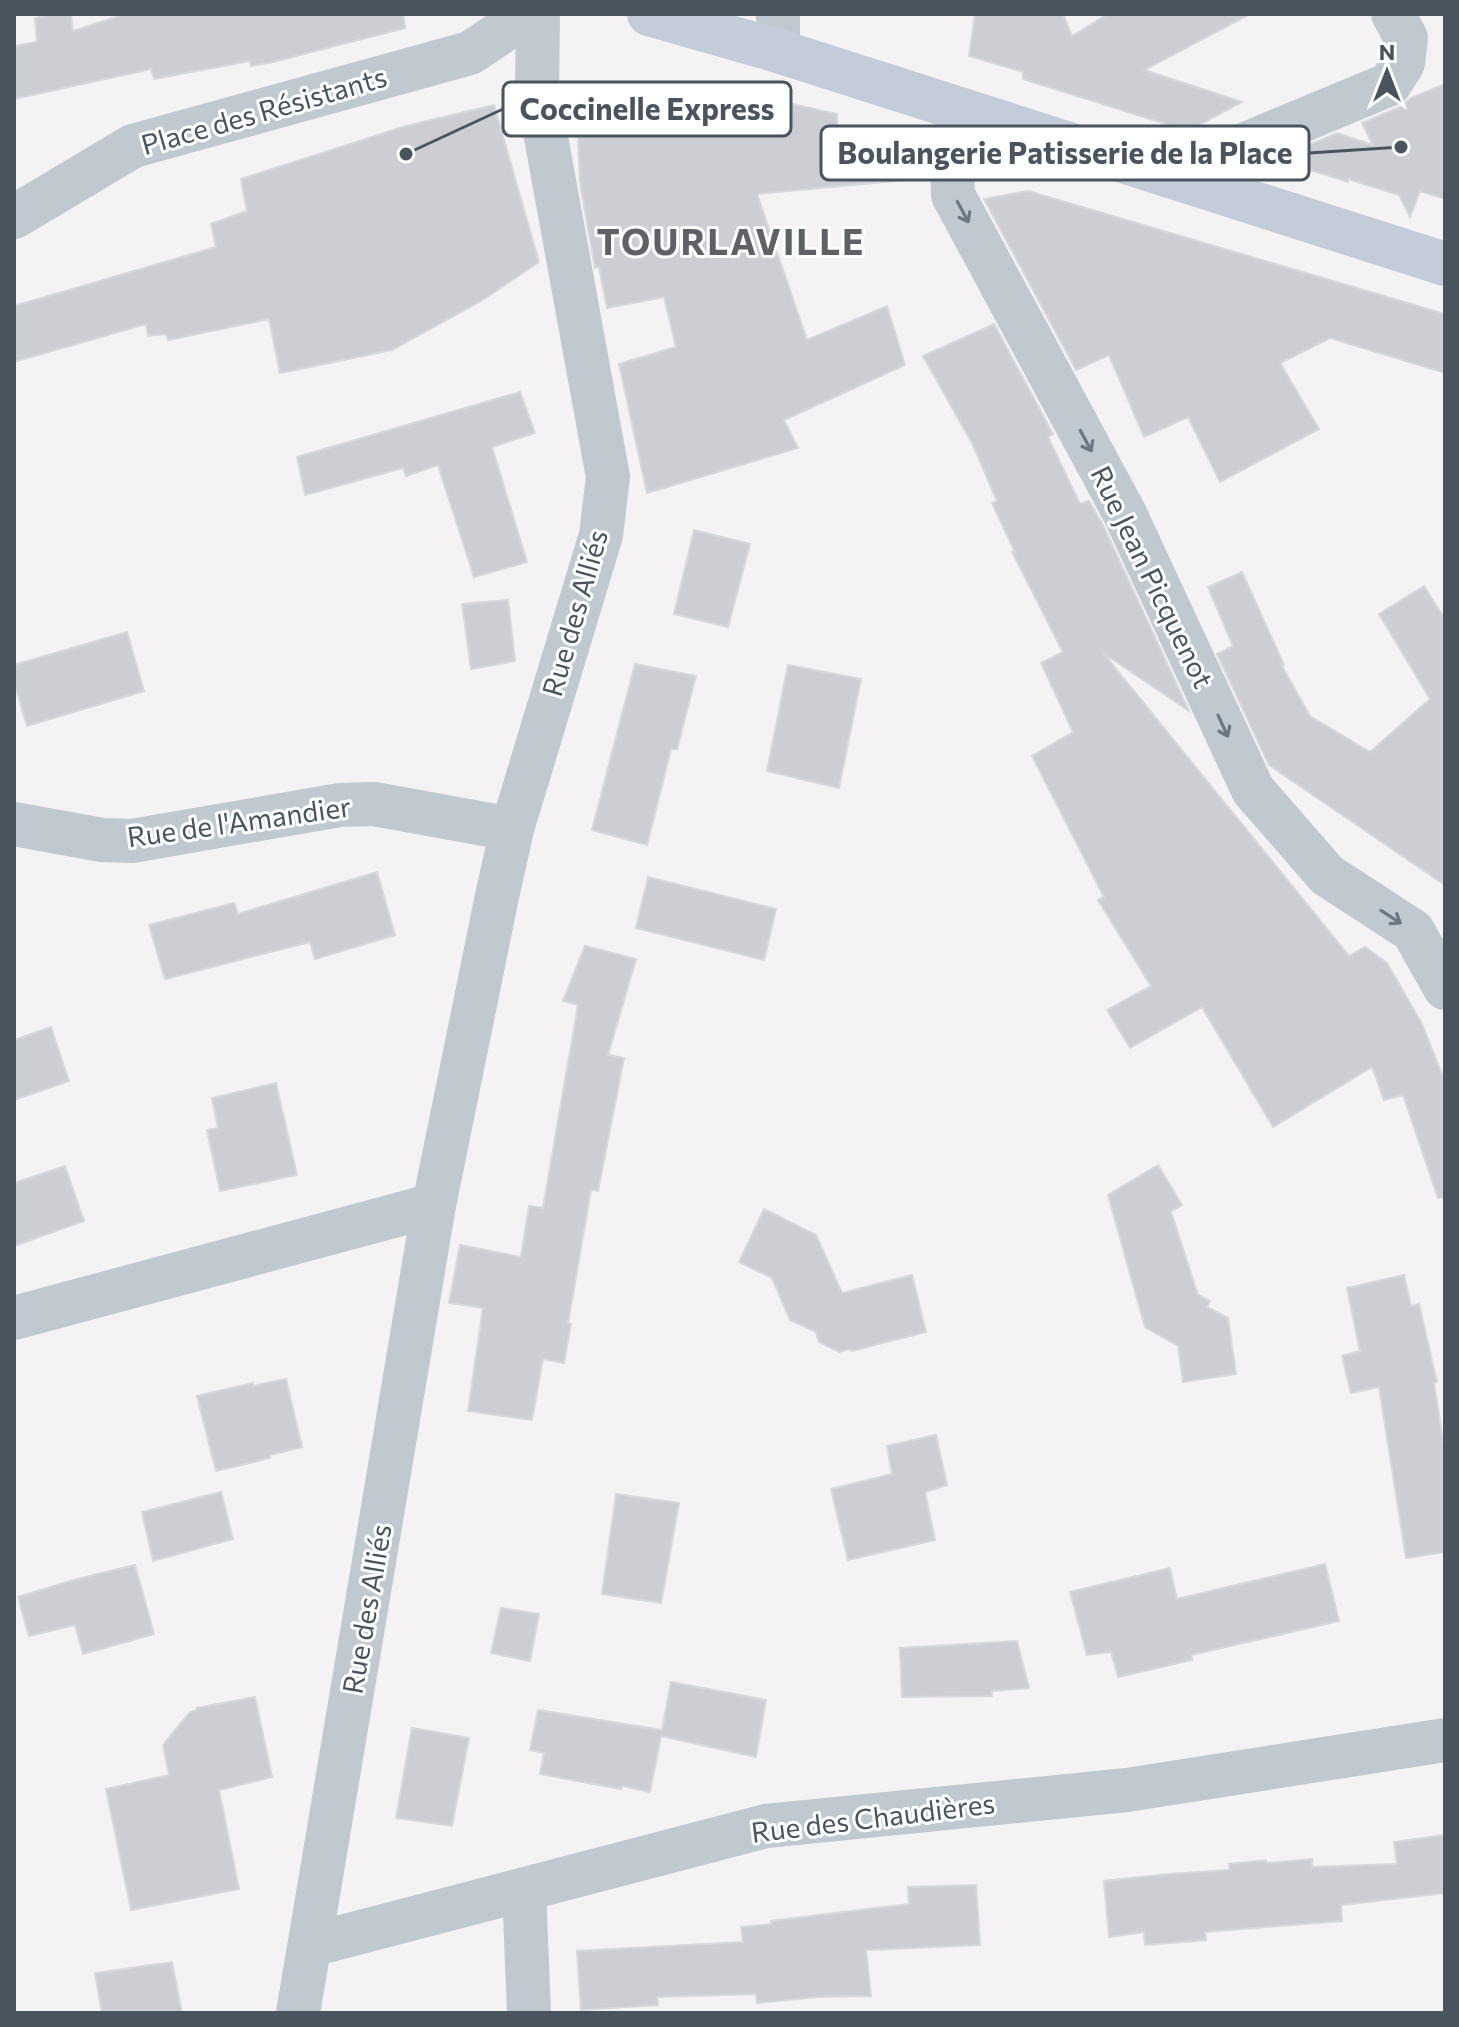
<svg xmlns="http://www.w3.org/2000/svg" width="1459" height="2027" font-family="Commissioner,sans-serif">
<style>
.building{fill:#ccced4;stroke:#d6d8dd;stroke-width:2}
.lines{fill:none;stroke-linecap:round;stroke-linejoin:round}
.minor{stroke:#c0c9d0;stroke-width:44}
.tertiary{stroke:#c0c9d0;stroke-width:44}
.secondary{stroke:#c3ccd8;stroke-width:44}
.oneway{stroke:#6d7781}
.labels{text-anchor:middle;stroke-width:6;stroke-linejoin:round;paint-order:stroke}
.street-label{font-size:28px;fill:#49545f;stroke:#fff}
.district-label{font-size:36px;font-weight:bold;letter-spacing:2px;fill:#5e6267;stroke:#fff}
.leader{fill:none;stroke:#49545f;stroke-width:3}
.callout-dot{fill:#49545f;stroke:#fff;stroke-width:3}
.callout{fill:#fff;stroke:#49545f;stroke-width:3}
.callout-label{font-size:30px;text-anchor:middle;font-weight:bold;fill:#49545f}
</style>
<rect width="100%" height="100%" fill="#f4f2f2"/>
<path class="building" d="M 55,14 L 71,14 L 73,31 L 125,14 L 403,14 L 405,28 L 273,62 L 251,66 L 250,61 L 154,79 L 151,69 L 14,99 L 14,46 L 37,42 L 35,18 Z
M 975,14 L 1063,14 L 1072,36 L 1108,14 L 1250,14 L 1144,70 L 1242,102 L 1188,131 L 1023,79 L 1023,72 L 969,56 Z
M 1445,84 L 1445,199 L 1420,191 L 1410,217 L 1399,195 L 1348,179 L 1348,182 L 1276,159 L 1337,133 L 1373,145 L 1362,123 L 1400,107 L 1411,98 Z
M 761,97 L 837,114 L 837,127 L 898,143 L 918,179 L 757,194 L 807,340 L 887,306 L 905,365 L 784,420 L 798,448 L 647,493 L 619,364 L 676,347 L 664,297 L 607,308 L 599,267 L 595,268 L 580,183 L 577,113 Z
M 494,105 L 539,262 L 481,301 L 392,350 L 280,373 L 269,319 L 168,340 L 166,334 L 148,336 L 146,324 L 14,362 L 14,306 L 216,247 L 211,224 L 247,211 L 241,179 L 406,126 Z
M 1028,191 L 1445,314 L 1445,373 L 1330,338 L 1280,363 L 1319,429 L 1220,482 L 1188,417 L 1144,437 L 1109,355 L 1076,370 L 984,199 Z
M 994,324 L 1053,434 L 1048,437 L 1080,504 L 1089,501 L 1103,525 L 1189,711 L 1103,653 L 1349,956 L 1365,947 L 1387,963 L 1422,1024 L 1445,1082 L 1445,1197 L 1438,1198 L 1403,1095 L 1384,1100 L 1372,1067 L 1273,1127 L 1202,1007 L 1130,1048 L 1107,1010 L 1151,986 L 1098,900 L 1104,897 L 1032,756 L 1073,732 L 1041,663 L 1063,652 L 1012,552 L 1015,552 L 992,503 L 997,501 L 973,445 L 923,356 Z
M 520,392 L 535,433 L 492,447 L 527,562 L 474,577 L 438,465 L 406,476 L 403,468 L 305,495 L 297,457 Z
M 694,530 L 750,544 L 728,627 L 674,614 Z
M 1242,572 L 1284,665 L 1282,666 L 1310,716 L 1370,752 L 1430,699 L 1379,614 L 1424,586 L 1445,619 L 1445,885 L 1269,765 L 1217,654 L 1233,646 L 1208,587 Z
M 508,600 L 515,661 L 471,669 L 462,604 Z
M 127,632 L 144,691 L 27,726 L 14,682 L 14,665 Z
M 635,664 L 696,676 L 677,749 L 671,749 L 647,845 L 592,830 Z
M 788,665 L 861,679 L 839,788 L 767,771 Z
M 377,872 L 395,935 L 315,959 L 310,942 L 165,979 L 149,925 L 234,903 L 238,914 Z
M 648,877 L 776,909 L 764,960 L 636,928 Z
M 585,946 L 636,959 L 608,1055 L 624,1058 L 598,1191 L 591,1190 L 568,1323 L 571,1324 L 564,1363 L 543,1359 L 532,1420 L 468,1411 L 483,1308 L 449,1303 L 460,1245 L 521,1257 L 529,1206 L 543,1208 L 578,1005 L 563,1001 Z
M 51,1027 L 69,1081 L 14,1100 L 14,1040 Z
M 276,1083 L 297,1175 L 220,1191 L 207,1130 L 218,1128 L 212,1098 Z
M 1158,1165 L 1182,1205 L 1171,1212 L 1198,1295 L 1210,1301 L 1207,1307 L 1228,1318 L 1236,1374 L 1183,1382 L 1178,1346 L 1145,1327 L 1108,1195 Z
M 65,1166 L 84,1221 L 14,1246 L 14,1183 Z
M 764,1209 L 816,1235 L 842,1293 L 912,1275 L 926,1332 L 852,1351 L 849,1349 L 839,1352 L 819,1342 L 816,1332 L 790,1320 L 772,1278 L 739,1262 Z
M 1404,1275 L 1411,1306 L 1419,1304 L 1437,1382 L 1434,1383 L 1445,1453 L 1445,1552 L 1406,1558 L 1379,1387 L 1351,1393 L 1342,1356 L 1360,1351 L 1347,1288 Z
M 286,1379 L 302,1447 L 270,1455 L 270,1458 L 216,1471 L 197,1396 L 253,1383 L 253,1386 Z
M 936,1435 L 947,1485 L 925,1492 L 935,1540 L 848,1560 L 831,1489 L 892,1474 L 887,1446 Z
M 221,1492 L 233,1539 L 153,1561 L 142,1512 Z
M 616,1494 L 679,1503 L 661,1603 L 602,1594 Z
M 1325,1564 L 1339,1621 L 1191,1655 L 1192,1660 L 1118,1677 L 1111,1652 L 1087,1655 L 1070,1592 L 1170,1568 L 1177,1599 Z
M 135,1565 L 154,1634 L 83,1654 L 75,1625 L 29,1636 L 18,1597 L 77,1579 Z
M 501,1608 L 539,1614 L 530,1661 L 491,1653 Z
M 1017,1641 L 1029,1688 L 992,1691 L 992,1696 L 902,1697 L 900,1648 Z
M 671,1682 L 766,1700 L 756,1757 L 661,1736 L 650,1792 L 622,1786 L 621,1789 L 540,1774 L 544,1753 L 530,1750 L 538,1710 L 662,1730 Z
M 255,1697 L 272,1777 L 219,1790 L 239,1889 L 131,1910 L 106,1789 L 169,1775 L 163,1745 L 189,1713 L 196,1710 L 197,1708 Z
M 412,1728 L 469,1738 L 452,1826 L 396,1818 Z
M 1445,1835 L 1445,1893 L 1341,1905 L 1342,1921 L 1205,1932 L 1206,1940 L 1145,1945 L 1144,1932 L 1109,1937 L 1104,1881 L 1169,1874 L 1230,1870 L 1229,1864 L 1266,1860 L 1267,1863 L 1312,1859 L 1312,1867 L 1397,1864 L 1394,1842 Z
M 976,1885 L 980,1945 L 866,1950 L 871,1996 L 818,1997 L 757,2003 L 756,1994 L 657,1997 L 658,2005 L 581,2010 L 577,1951 L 743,1942 L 741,1927 L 771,1924 L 771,1921 L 909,1904 L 908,1887 Z
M 172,1962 L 182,2013 L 102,2013 L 95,1973 Z"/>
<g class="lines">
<path class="minor" d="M 778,51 L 778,14
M 968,112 L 952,153 L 953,195 L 1125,514 L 1253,790 L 1327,875 L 1413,931 L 1445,988
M 1169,176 L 1390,84 L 1403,63 L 1406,38 L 1393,14
M 14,217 L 133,146 L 470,53 L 500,33 L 515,14
M 14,824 L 102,840 L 132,841 L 340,805 L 374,804 L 512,829
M 14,1318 L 434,1205
M 524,1889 L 529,2013
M 311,1945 L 766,1826 L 1127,1790 L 1445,1740"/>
<path class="tertiary" d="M 298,2013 L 434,1205 L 496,901 L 512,829 L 601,535 L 608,477 L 537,88 L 538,14"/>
<path class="secondary" d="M 649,14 L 778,51 L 1445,264"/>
</g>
<defs><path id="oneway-shaft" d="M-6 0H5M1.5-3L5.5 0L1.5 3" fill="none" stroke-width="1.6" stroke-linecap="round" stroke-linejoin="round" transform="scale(2)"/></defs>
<g class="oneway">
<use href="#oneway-shaft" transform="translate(963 212) rotate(62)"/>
<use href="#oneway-shaft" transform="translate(1086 441) rotate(62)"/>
<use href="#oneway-shaft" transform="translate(1223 726) rotate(65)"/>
<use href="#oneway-shaft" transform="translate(1391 917) rotate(33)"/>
</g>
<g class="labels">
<g class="street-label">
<text transform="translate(264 111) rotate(-16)" y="10">Place des Résistants</text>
<text transform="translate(1152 577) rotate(64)" y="10">Rue Jean Picquenot</text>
<text transform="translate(575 613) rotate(-74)" y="10">Rue des Alliés</text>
<text transform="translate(239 822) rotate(-8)" y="10">Rue de l'Amandier</text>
<text transform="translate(367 1609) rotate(-80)" y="10">Rue des Alliés</text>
<text transform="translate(873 1818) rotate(-7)" y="10">Rue des Chaudières</text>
</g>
<g class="district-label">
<text x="731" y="255">TOURLAVILLE</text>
</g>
</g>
<path class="leader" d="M406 154L503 109M1401 147L1309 153"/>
<g class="callout-dot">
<circle cx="406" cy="154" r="8"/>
<circle cx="1401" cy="147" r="8"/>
</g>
<g class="callout">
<rect x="503" y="82" width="288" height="54" rx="8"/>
<rect x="821" y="126" width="488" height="54" rx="8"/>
</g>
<g class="callout-label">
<text x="647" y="120">Coccinelle Express</text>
<text x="1065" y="164">Boulangerie Patisserie de la Place</text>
</g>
<rect width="1459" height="2027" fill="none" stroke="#49545f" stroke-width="32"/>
<g transform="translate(1387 72)" stroke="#ffffff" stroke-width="6" paint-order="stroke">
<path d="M0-6L14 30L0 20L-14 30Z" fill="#49545f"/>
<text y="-12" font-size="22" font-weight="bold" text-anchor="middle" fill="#49545f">N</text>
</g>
</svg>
